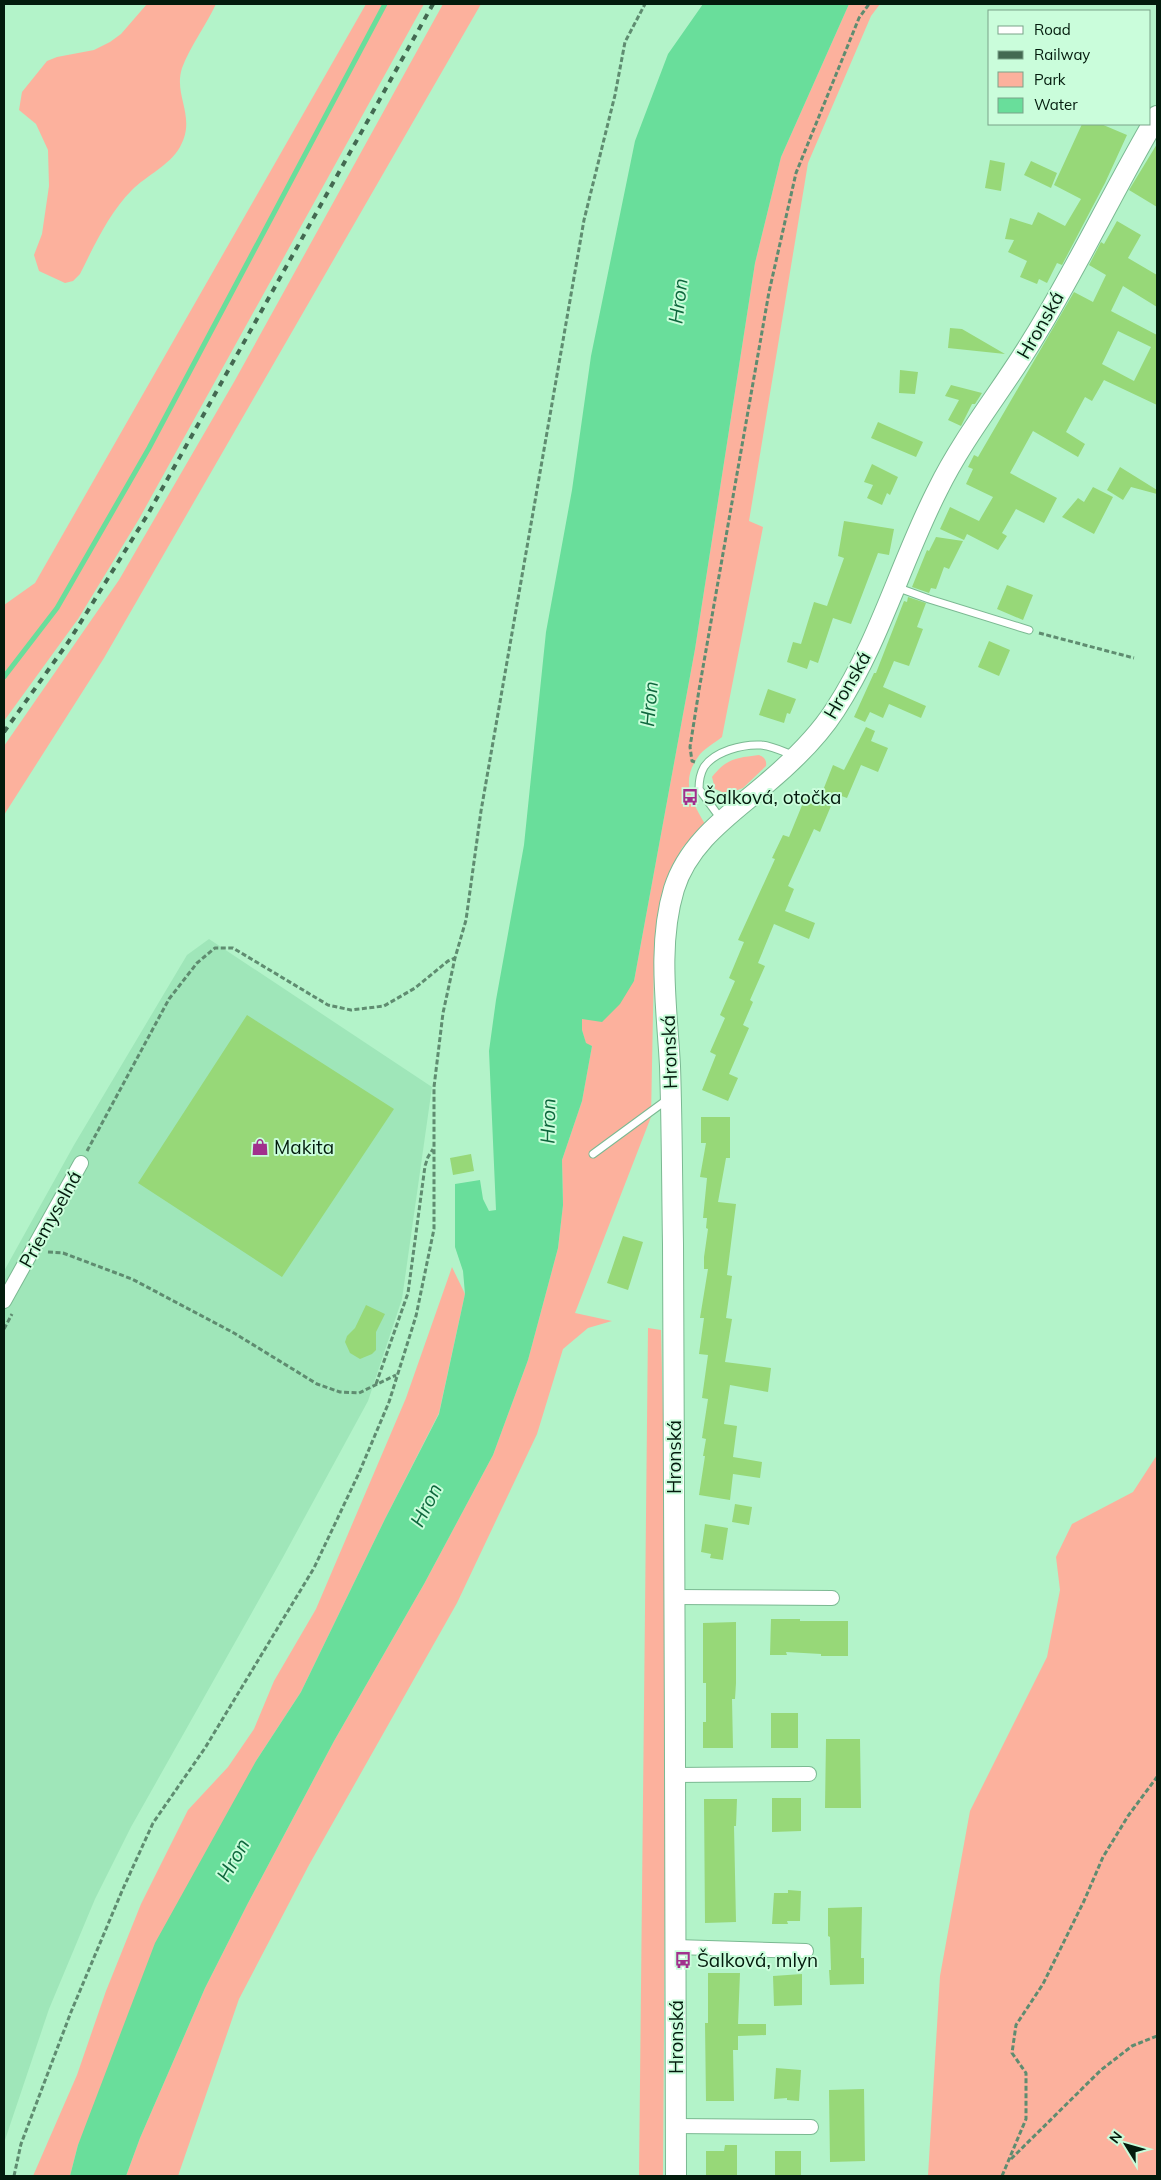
<svg xmlns="http://www.w3.org/2000/svg" width="1161" height="2180" font-family="Mulish,sans-serif">
<style>
.built{fill:#9fe6b9}
.green{fill:#fcb19d}
.water{fill:#69de9b}
.lines{fill:none;stroke-linecap:round;stroke-linejoin:round}
.stream{stroke:#69de9b;stroke-width:5}
.building{fill:#97d878;fill-rule:evenodd}
.lane-casing{stroke:#7bb992;stroke-width:9}
.street-casing{stroke:#7bb992;stroke-width:16}
.secondary-casing{stroke:#7bb992;stroke-width:22}
.path{stroke:#5f8c70;stroke-width:3;stroke-dasharray:5 2.5;stroke-linecap:butt}
.lane{stroke:#fff;stroke-width:7}
.street{stroke:#fff;stroke-width:14}
.secondary{stroke:#fff;stroke-width:20}
.rail{stroke:#436951;stroke-width:4;stroke-dasharray:6 6;stroke-linecap:butt}
.labels{text-anchor:middle;stroke-width:4;stroke-linejoin:round;paint-order:stroke}
.street-label{font-size:19px;fill:#031b0d;stroke:#cafddb}
.poi-label{font-size:19px;fill:#031b0d;stroke:#cafddb;text-anchor:start}
.water-label{font-size:20px;font-style:italic;fill:#0e673d;stroke:#cafddb}
</style>
<rect width="100%" height="100%" fill="#b3f3c9"/>
<path class="built" d="M 209,939 L 432,1087 L 402,1299 L 368,1401 L 282,1559 L 131,1827 L 95,1899 L 49,2009 L 4,2143 L 4,1271 L 74,1145 L 187,955 Z"/>
<path class="green" d="M 147,4 L 216,4 C 206,25 190,47 182,68 C 173,96 197,117 180,147 C 169,166 147,175 132,190 C 109,213 94,246 80,274 L 73,281 L 65,283 L 39,271 L 34,255 L 42,234 L 49,186 L 48,150 L 36,124 L 19,110 L 22,92 L 47,61 L 57,57 L 94,50 L 110,42 L 121,34 Z
M 366,4 L 424,4 L 139,519 L 78,619 L 4,721 L 4,605 L 35,583 Z
M 443,4 L 481,4 L 104,658 L 4,815 L 4,746 L 119,580 L 234,382 Z
M 849,4 L 880,4 L 871,16 L 808,163 L 749,521 L 763,527 L 722,737 C 715,743 703,749 698,757 C 680,782 692,801 705,824 L 682,848 L 667,881 L 657,924 L 654,962 L 651,1117 L 575,1313 L 612,1321 L 588,1328 L 563,1349 L 537,1434 L 457,1603 L 309,1865 L 239,1999 L 178,2176 L 126,2176 L 140,2138 L 205,1988 L 248,1903 L 334,1741 L 424,1584 L 493,1455 L 528,1360 L 558,1248 L 563,1205 L 562,1160 L 582,1101 L 592,1046 L 586,1044 L 582,1030 L 582,1018 L 634,981 L 695,649 L 755,263 L 781,157 Z
M 759,755 C 764,757 767,760 766,766 L 743,788 L 727,794 L 715,789 L 712,777 C 727,758 736,758 759,755 Z
M 452,1267 L 465,1294 L 439,1413 L 385,1519 L 301,1692 L 256,1761 L 78,2145 L 70,2176 L 33,2176 L 77,2075 L 106,1991 L 141,1904 L 188,1810 L 228,1767 L 254,1729 L 274,1681 L 316,1609 L 406,1398 Z
M 648,1328 L 661,1330 L 667,1586 L 663,2176 L 639,2176 Z
M 1157,1455 L 1157,2176 L 928,2176 L 940,1976 L 970,1811 L 1047,1657 L 1060,1590 L 1056,1557 L 1072,1524 L 1133,1492 Z"/>
<path class="water" d="M 703,4 L 849,4 L 781,157 L 755,263 L 695,649 L 634,981 L 620,1004 L 602,1022 L 582,1019 L 582,1030 L 586,1043 L 592,1046 L 582,1101 L 562,1160 L 563,1205 L 558,1248 L 528,1360 L 493,1455 L 424,1584 L 334,1741 L 248,1903 L 205,1988 L 140,2138 L 126,2176 L 70,2176 L 78,2145 L 155,1943 L 256,1761 L 301,1692 L 385,1519 L 439,1414 L 465,1294 L 463,1271 L 455,1247 L 455,1184 L 480,1180 L 483,1199 L 489,1211 L 496,1210 L 489,1051 L 496,1000 L 524,845 L 546,632 L 572,490 L 591,356 L 635,141 L 668,54 Z"/>
<g class="lines">
<path class="stream" d="M 4,677 L 57,608 L 149,448 L 385,4"/>
</g>
<path class="building" d="M 1082,124 L 1101,124 L 1127,135 L 1105,183 L 1062,265 L 1057,263 L 1047,283 L 1039,279 L 1037,284 L 1020,277 L 1027,261 L 1008,252 L 1014,240 L 1005,239 L 1010,218 L 1032,225 L 1038,212 L 1065,226 L 1081,199 L 1054,185 Z
M 1157,144 L 1157,207 L 1129,190 Z
M 990,160 L 1005,163 L 1001,191 L 985,188 Z
M 1031,161 L 1057,173 L 1051,188 L 1024,175 Z
M 1117,221 L 1141,235 L 1128,258 L 1157,275 L 1157,307 L 1123,286 L 1111,311 L 1157,335 L 1157,405 L 1104,380 L 1092,401 L 1085,397 L 1066,432 L 1085,444 L 1078,457 L 1033,431 L 1010,473 L 1057,498 L 1044,523 L 1016,509 L 1002,533 L 1007,536 L 998,550 L 967,534 L 964,540 L 940,529 L 950,507 L 979,521 L 993,497 L 966,484 L 973,469 L 968,467 L 974,455 L 978,457 L 1074,292 L 1093,302 L 1106,275 L 1089,265 L 1101,242 L 1104,244 ZM 1118,331 L 1151,347 L 1134,381 L 1102,364 Z
M 950,328 L 962,329 L 1005,354 L 948,348 Z
M 900,370 L 918,372 L 915,394 L 899,393 Z
M 951,385 L 982,393 L 975,404 L 972,404 L 961,426 L 948,420 L 959,400 L 945,396 Z
M 878,422 L 923,442 L 916,457 L 871,438 Z
M 872,464 L 898,477 L 890,495 L 887,493 L 882,505 L 867,498 L 873,485 L 864,482 Z
M 1120,467 L 1157,490 L 1157,494 L 1131,487 L 1123,500 L 1107,490 Z
M 1093,487 L 1113,497 L 1094,534 L 1062,517 L 1078,498 L 1084,502 Z
M 844,521 L 894,529 L 889,555 L 878,553 L 851,624 L 833,618 L 818,663 L 810,660 L 807,669 L 787,662 L 793,642 L 801,644 L 814,602 L 827,606 L 844,558 L 838,556 Z
M 936,537 L 963,541 L 949,569 L 944,567 L 936,589 L 931,588 L 929,593 L 912,587 L 927,550 L 929,551 Z
M 1007,585 L 1033,595 L 1023,620 L 997,609 Z
M 908,597 L 926,603 L 917,627 L 923,629 L 909,666 L 894,661 L 883,687 L 926,706 L 921,718 L 889,704 L 883,718 L 870,712 L 865,722 L 854,717 L 874,673 L 876,673 L 904,601 L 907,602 Z
M 989,641 L 1010,650 L 999,676 L 978,667 Z
M 768,689 L 796,699 L 790,714 L 787,713 L 784,723 L 759,715 Z
M 866,727 L 875,731 L 871,741 L 888,748 L 878,772 L 861,765 L 847,798 L 836,794 L 820,832 L 814,829 L 788,886 L 794,889 L 785,911 L 815,923 L 809,939 L 774,924 L 758,963 L 765,966 L 750,1000 L 753,1002 L 743,1025 L 749,1028 L 729,1074 L 738,1078 L 728,1101 L 702,1090 L 716,1055 L 710,1052 L 725,1018 L 720,1015 L 735,981 L 729,978 L 744,942 L 738,940 L 775,859 L 772,858 L 783,835 L 789,837 L 805,798 L 818,803 L 833,765 L 844,770 Z
M 247,1015 L 394,1109 L 282,1277 L 138,1183 Z
M 701,1117 L 730,1117 L 730,1158 L 726,1158 L 718,1202 L 736,1204 L 727,1275 L 732,1276 L 726,1318 L 732,1319 L 725,1362 L 771,1368 L 768,1392 L 730,1385 L 724,1424 L 737,1426 L 733,1457 L 762,1462 L 760,1478 L 733,1474 L 730,1500 L 699,1495 L 705,1456 L 703,1456 L 706,1439 L 702,1438 L 708,1399 L 702,1398 L 708,1355 L 699,1354 L 704,1318 L 700,1318 L 708,1269 L 704,1269 L 704,1257 L 708,1229 L 706,1228 L 707,1218 L 703,1218 L 707,1178 L 700,1177 L 706,1143 L 701,1143 Z
M 471,1154 L 474,1171 L 453,1175 L 450,1158 Z
M 623,1236 L 643,1242 L 628,1290 L 607,1283 Z
M 366,1305 L 385,1314 L 376,1332 L 376,1350 L 372,1354 L 360,1359 L 350,1353 L 345,1342 L 347,1336 L 355,1328 Z
M 735,1504 L 752,1507 L 749,1525 L 732,1522 Z
M 705,1524 L 728,1528 L 723,1560 L 710,1558 L 711,1554 L 701,1552 Z
M 771,1619 L 800,1619 L 800,1621 L 848,1621 L 848,1656 L 821,1656 L 821,1654 L 786,1652 L 787,1655 L 770,1655 Z
M 736,1622 L 736,1683 L 735,1699 L 732,1699 L 733,1748 L 703,1748 L 703,1722 L 706,1722 L 706,1683 L 703,1683 L 703,1623 Z
M 771,1713 L 798,1713 L 798,1748 L 771,1748 Z
M 826,1739 L 860,1739 L 861,1808 L 825,1808 Z
M 772,1798 L 801,1798 L 801,1831 L 772,1832 Z
M 704,1799 L 737,1799 L 736,1826 L 734,1826 L 736,1922 L 705,1923 Z
M 788,1890 L 801,1891 L 800,1921 L 787,1921 L 788,1924 L 772,1924 L 774,1893 L 788,1893 Z
M 862,1907 L 861,1958 L 864,1958 L 864,1984 L 830,1985 L 829,1970 L 831,1970 L 830,1937 L 828,1936 L 828,1908 Z
M 708,1973 L 740,1973 L 738,2024 L 766,2024 L 766,2035 L 738,2036 L 738,2050 L 733,2050 L 734,2101 L 706,2101 L 705,2023 L 708,2023 Z
M 802,1974 L 802,2005 L 774,2006 L 773,1976 Z
M 776,2068 L 801,2070 L 799,2101 L 787,2100 L 787,2098 L 774,2099 Z
M 864,2089 L 865,2161 L 830,2162 L 829,2090 Z
M 725,2145 L 737,2145 L 737,2175 L 706,2176 L 706,2151 L 724,2151 Z
M 775,2151 L 801,2151 L 801,2176 L 775,2176 Z"/>
<g class="lines">
<g class="lane-casing">
<path id="lane" d="M 896,587 L 929,599 L 1029,630
M 721,819 L 699,789 C 699,781 700,774 704,767 C 715,751 743,744 761,745 C 773,746 784,752 795,756
M 593,1154 L 668,1099"/>
</g>
<g class="street-casing">
<path id="street" d="M 4,1301 L 81,1163
M 675,1597 L 832,1598
M 675,1775 L 809,1774
M 676,1947 L 806,1951
M 675,2126 L 811,2127"/>
</g>
<g class="secondary-casing">
<path id="secondary" d="M 676,2176 C 675,1865 675,1555 673,1244 C 672,1184 672,1125 670,1066 C 667,1009 657,945 674,889 C 689,841 731,814 767,783 C 793,761 817,738 835,710 C 880,641 901,561 938,489 C 964,436 1003,389 1033,339 C 1078,266 1114,189 1157,116"/>
</g>
<path class="path" d="M 1039,633 L 1134,658
M 695,762 L 692,761 L 690,747 L 699,690 L 769,292 L 796,173 L 859,18 L 869,4
M 87,1151 L 169,999 L 197,963 L 215,948 L 233,948 L 328,1005 L 351,1010 L 384,1006 L 415,988 L 448,961 L 455,958
M 48,1252 L 63,1253 L 132,1279 L 234,1333 L 317,1384 L 340,1392 L 359,1393 L 396,1375
M 4,1329 L 12,1314
M 376,1384 L 408,1293 L 425,1166 L 428,1157 L 433,1149
M 1011,2159 L 1101,2070 L 1132,2046 L 1157,2036
M 14,2176 L 21,2144 L 71,2012 L 122,1891 L 153,1823 L 205,1748 L 314,1568 L 359,1473 L 389,1402 L 416,1316 L 434,1229 L 434,1087 L 443,1013 L 455,958 L 466,920 L 481,811 L 584,220 L 615,95 L 625,42 L 645,4
M 1002,2176 L 1026,2119 L 1026,2073 L 1012,2053 L 1016,2025 L 1043,1984 L 1084,1901 L 1103,1857 L 1128,1816 L 1157,1777"/>
<use href="#lane" class="lane"/>
<use href="#street" class="street"/>
<use href="#secondary" class="secondary"/>
<path class="rail" d="M 4,732 L 69,641 L 148,514 L 433,4"/>
</g>
<defs>
<g id="bus-bare" transform="scale(1.35)"><path d="M-5-6H5V4H4V6H2V4H-2V6H-4V4H-5ZM-3.5-4V0h7V-4ZM-3.5 1.2v1.5H-2V1.2ZM2 1.2v1.5H3.5V1.2Z" fill="#a1308d" stroke="#cafddb" stroke-width="2.5" paint-order="stroke"/></g>
<g id="shop-bare" transform="scale(1.35)"><path d="M-5-2.5h2.3a2.7 3.5 0 0 1 5.4 0H5L5.5 6h-11ZM-1.5-2.5h3a1.5 2.3 0 0 0-3 0Z" fill="#a1308d" stroke="#cafddb" stroke-width="2.5" paint-order="stroke"/></g>
</defs>
<g fill-rule="evenodd">
<use href="#bus-bare" x="690" y="797"/>
<use href="#shop-bare" x="260" y="1147"/>
<use href="#bus-bare" x="683" y="1960"/>
</g>
<g class="labels">
<g class="street-label">
<text transform="translate(1040 325) rotate(-60)" y="7">Hronská</text>
<text transform="translate(847 685) rotate(-60)" y="7">Hronská</text>
<text transform="translate(669 1052) rotate(-92)" y="7">Hronská</text>
<text transform="translate(50 1219) rotate(-61)" y="7">Priemyselná</text>
<text transform="translate(674 1457) rotate(-90)" y="7">Hronská</text>
<text transform="translate(676 2037) rotate(-90)" y="7">Hronská</text>
</g>
<g class="poi-label">
<text x="704" y="804">Šalková, otočka</text>
<text x="274" y="1154">Makita</text>
<text x="697" y="1967">Šalková, mlyn</text>
</g>
<g class="water-label">
<text transform="translate(678 301) rotate(-83)" y="7">Hron</text>
<text transform="translate(649 704) rotate(-85)" y="7">Hron</text>
<text transform="translate(548 1121) rotate(-89)" y="7">Hron</text>
<text transform="translate(426 1505) rotate(-63)" y="7">Hron</text>
<text transform="translate(233 1860) rotate(-61)" y="7">Hron</text>
</g>
</g>
<rect width="1161" height="2180" fill="none" stroke="#031b0d" stroke-width="10"/>
<rect x="988" y="10" width="162" height="115" fill="#cafddb" stroke="#7aa389"/>
<rect x="998" y="26" width="25" height="8" fill="#ffffff" stroke="#7aa389"/>
<text x="1034" y="35" font-size="15" fill="#031b0d">Road</text>
<rect x="998" y="51" width="25" height="8" fill="#436951" stroke="#7aa389"/>
<text x="1034" y="60" font-size="15" fill="#031b0d">Railway</text>
<rect x="998" y="72" width="25" height="15" fill="#fcb19d" stroke="#7aa389"/>
<text x="1034" y="85" font-size="15" fill="#031b0d">Park</text>
<rect x="998" y="98" width="25" height="15" fill="#69de9b" stroke="#7aa389"/>
<text x="1034" y="110" font-size="15" fill="#031b0d">Water</text>
<g transform="translate(1126 2145) rotate(307)" stroke="#cafddb" stroke-width="4" paint-order="stroke">
<path d="M0-4L9 19L0 12L-9 19Z" fill="#031b0d"/>
<text y="-8" font-size="14" font-weight="bold" text-anchor="middle" fill="#031b0d">N</text>
</g>
</svg>
